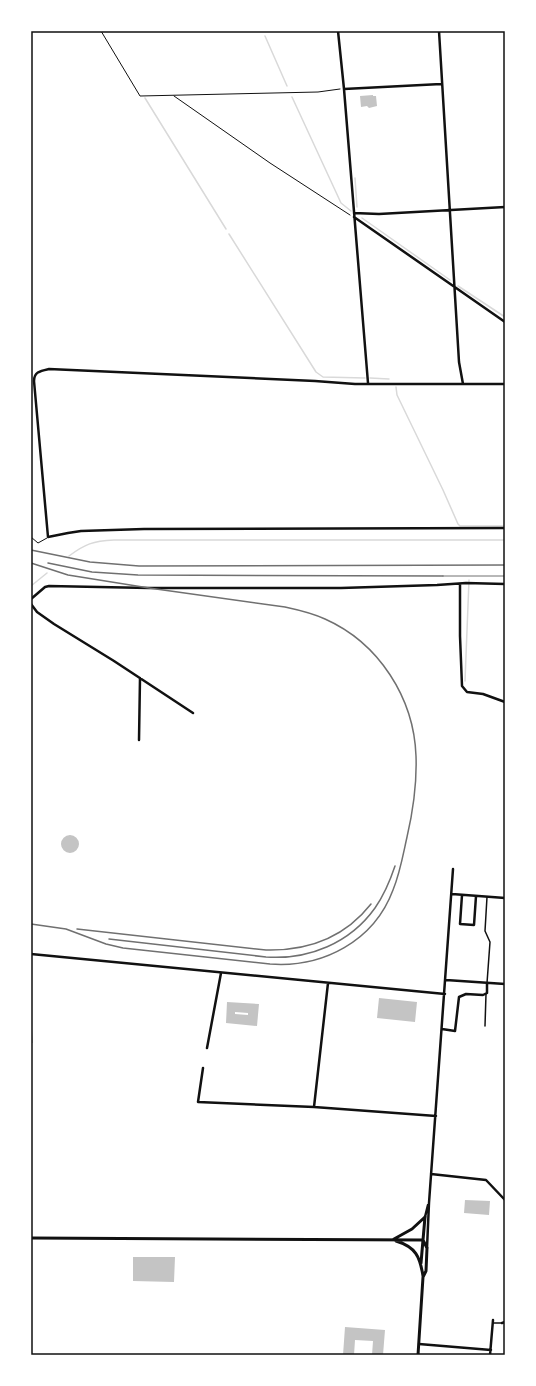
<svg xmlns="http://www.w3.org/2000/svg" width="536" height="1386" font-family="Barlow,sans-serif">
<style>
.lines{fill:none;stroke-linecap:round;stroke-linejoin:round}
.stream{stroke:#d9d9d9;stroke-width:1.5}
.building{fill:#c4c4c4;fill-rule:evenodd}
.path{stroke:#111;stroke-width:1}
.service{stroke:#111;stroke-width:1}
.pedestrian{stroke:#111;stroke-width:1.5}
.minor{stroke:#111;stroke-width:2.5}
.tertiary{stroke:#111;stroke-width:3}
.tram{stroke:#707070;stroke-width:1}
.rail{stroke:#707070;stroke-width:1.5}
.neatline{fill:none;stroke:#111;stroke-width:1.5}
</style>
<rect width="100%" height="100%" fill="#fff"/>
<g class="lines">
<path class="stream" d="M 265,36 L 287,86
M 292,97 L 341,203 L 351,211
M 145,98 L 226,229
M 355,178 L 357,207
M 362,218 L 450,280
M 229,234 L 316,372 L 323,377 L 365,378
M 458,286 L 505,317
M 370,378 L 389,379
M 396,387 L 397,395 L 443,490 L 458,524 L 460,526 L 505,526
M 69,556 C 85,544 93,541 114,540 L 505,540
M 31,586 L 47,573
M 465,681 L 469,580"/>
</g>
<path class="building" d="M 373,95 L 373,96 L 376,96 L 377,106 L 369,108 L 367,106 L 361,107 L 360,96 Z
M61 844a9 9 0 1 1 18 0a9 9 0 1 1-18 0Z
M 379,998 L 417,1002 L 415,1022 L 377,1018 Z
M 227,1002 L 259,1004 L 257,1026 L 226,1023 ZM 235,1012 L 248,1013 L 248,1015 L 235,1014 Z
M 31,1029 L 32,1029 L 33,1043 L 31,1043 Z
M 465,1200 L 490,1201 L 489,1215 L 464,1213 Z
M 133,1257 L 175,1257 L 174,1282 L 133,1281 Z
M 345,1327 L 385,1330 L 383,1355 L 372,1355 L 373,1341 L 355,1340 L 354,1355 L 343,1355 Z"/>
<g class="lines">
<path class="path" d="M 101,31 L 140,96 L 318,92 L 340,89
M 174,96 L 270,163 L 350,215"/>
<path class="service" d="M 31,537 L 38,543 L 47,538"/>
<path class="pedestrian" d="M 487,897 L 485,931 L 490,942 L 487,983
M 485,1026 L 486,994
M 493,1323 L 502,1323"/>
<path class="minor" d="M 338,31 L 344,89 L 368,383
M 439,31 L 459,362 L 463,384
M 344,89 L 441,84
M 354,213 L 379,214 L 505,207
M 354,217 L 505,322
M 505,384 L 355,384 L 315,381 L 49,369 C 40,371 34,372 34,381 L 48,537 L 68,533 L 81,531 L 144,529 L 505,528
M 460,584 L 460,636 L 462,686 L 467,692 L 483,694 L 505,702
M 31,599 L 45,587 L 49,586 L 149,588 L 341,588 L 437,585 L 466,583 L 505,584
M 31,604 L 37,612 L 54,624 L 114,661 L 193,713
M 139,740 L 140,678
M 452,894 L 505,898
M 462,895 L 460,924 L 474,925 L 476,896
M 31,954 L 445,994
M 446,980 L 505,984
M 442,1029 L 455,1031 L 459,997 L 466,994 L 483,995 L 487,993 L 487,983
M 207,1048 L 221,973
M 203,1068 L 198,1102 L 314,1107 L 436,1116
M 314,1107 L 328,983
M 431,1174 L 486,1180 L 505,1200
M 425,1217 L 428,1205
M 427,1248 L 429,1203 L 453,869
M 502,1323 L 505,1322
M 419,1344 L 491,1350
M 490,1355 L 493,1320"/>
<path class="tertiary" d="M 31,1238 L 423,1240
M 394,1239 L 412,1229 L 425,1217
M 396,1241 C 416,1247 420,1257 423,1276
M 421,1263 L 425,1217
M 418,1355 L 423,1277 L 426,1271 L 427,1248 L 423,1240"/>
<path class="tram" d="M 443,576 L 505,576"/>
<path class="rail" d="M 31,550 L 90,562 L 139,566 L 505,565
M 31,563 L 68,575 L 149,588 L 285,607 C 299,610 312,613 325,619 C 379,643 414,698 416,756 C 417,783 413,811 407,837 C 403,855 400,873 393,890 C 374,941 323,968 270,964 L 123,948 L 106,944 L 66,929 L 31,924
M 48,563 L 92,572 L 138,575 L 443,576
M 77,929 L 266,950 C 308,951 345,937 371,904
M 109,939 L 266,957 C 309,960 350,943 375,908 C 384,895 390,881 395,866"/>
</g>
<rect width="536" height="1386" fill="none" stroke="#ffffff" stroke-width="64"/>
<rect x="32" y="32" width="472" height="1322" class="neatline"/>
</svg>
